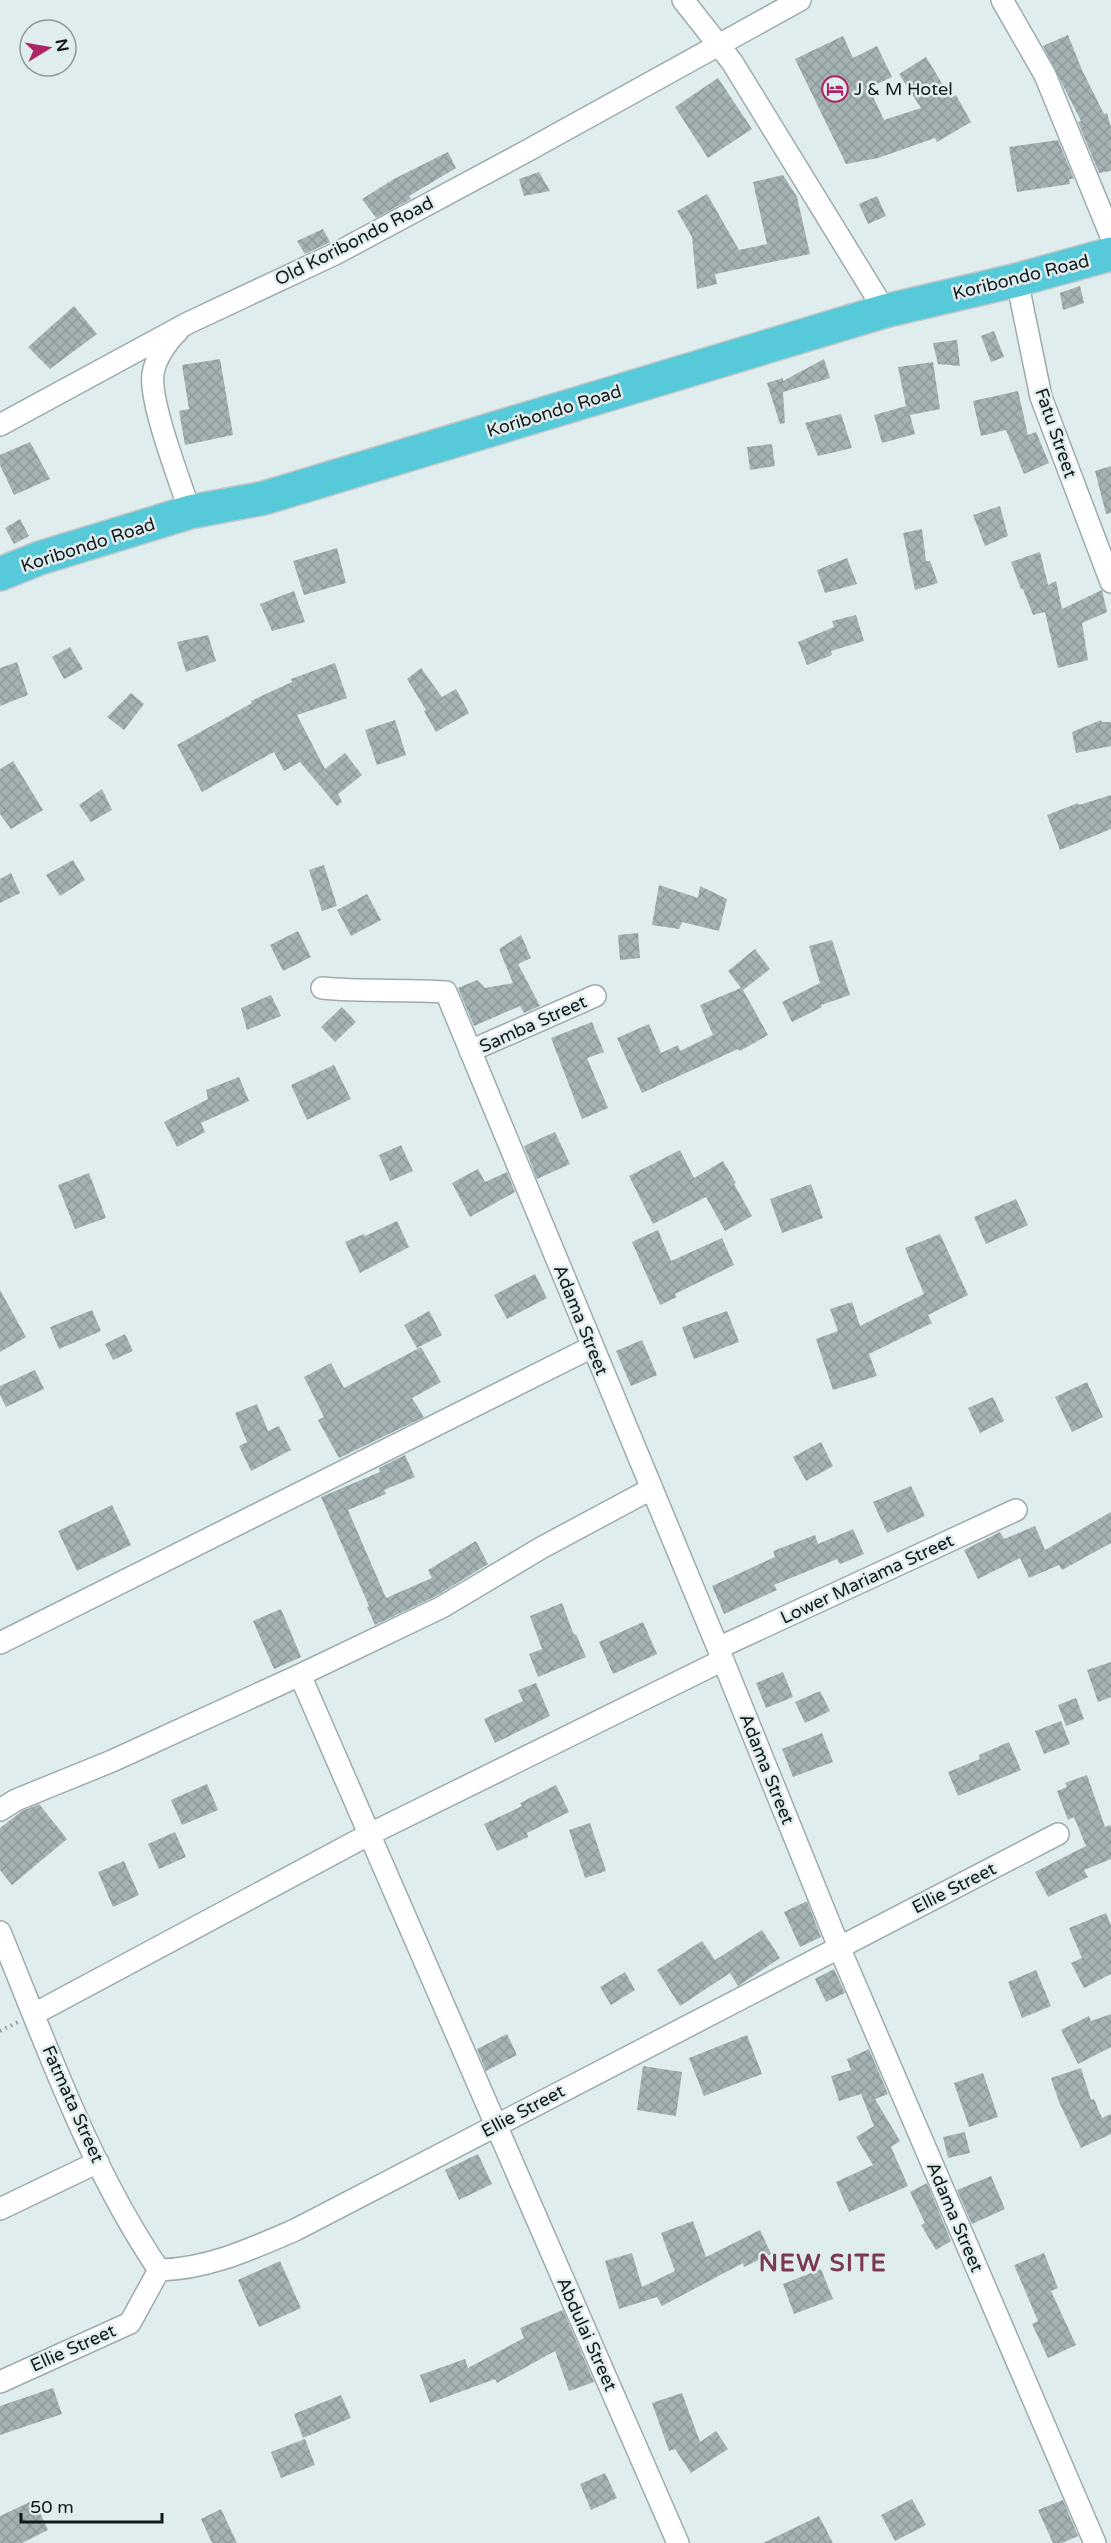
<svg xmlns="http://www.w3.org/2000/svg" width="1111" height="2543" font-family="'Varela Round',sans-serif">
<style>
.building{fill:url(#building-cross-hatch)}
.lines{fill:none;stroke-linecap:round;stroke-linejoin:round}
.minor-casing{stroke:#9eabad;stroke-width:24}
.trunk-casing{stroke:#c6c8c8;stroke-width:36}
.path{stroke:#899395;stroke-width:4;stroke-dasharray:1.5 4.5;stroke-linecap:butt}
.minor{stroke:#fff;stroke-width:21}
.trunk{stroke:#57cada;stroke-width:33}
.labels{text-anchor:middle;stroke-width:5;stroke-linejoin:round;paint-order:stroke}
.poi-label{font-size:18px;fill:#131819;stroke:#dfedef;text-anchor:start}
.street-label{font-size:18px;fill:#131819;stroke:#dfedef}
.district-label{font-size:24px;font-weight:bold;letter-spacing:1.5px;fill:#7c3852;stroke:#dfedef}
</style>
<defs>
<pattern id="building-cross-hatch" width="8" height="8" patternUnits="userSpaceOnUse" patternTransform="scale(1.5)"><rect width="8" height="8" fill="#a5b2b4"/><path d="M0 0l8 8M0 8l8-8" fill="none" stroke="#8d989a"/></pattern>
</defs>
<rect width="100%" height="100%" fill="#dfedef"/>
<path class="building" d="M 1068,35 L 1082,70 L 1104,114 L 1107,113 L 1111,127 L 1111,171 L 1099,173 L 1078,122 L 1081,121 L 1043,46 Z
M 843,36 L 853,58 L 877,46 L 892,77 L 869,88 L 884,120 L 921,108 L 899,74 L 926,57 L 951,98 L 956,95 L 971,122 L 937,142 L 935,138 L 878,158 L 846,164 L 795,59 Z
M 718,78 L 752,129 L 708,158 L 675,107 Z
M 1058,140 L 1074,179 L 1069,179 L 1070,184 L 1017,192 L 1009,147 Z
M 448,152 L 456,168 L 409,196 L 411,199 L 376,218 L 362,199 L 394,179 Z
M 539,172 L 550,191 L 524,196 L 519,179 Z
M 783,175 L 797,197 L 810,254 L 715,274 L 717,284 L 697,289 L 692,237 L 677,211 L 707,194 L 739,250 L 767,244 L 753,182 Z
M 877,196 L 886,216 L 868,224 L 859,204 Z
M 323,229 L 330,242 L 305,254 L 297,241 Z
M 1080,286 L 1084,303 L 1063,310 L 1060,293 Z
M 74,306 L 97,334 L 50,369 L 28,347 Z
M 994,331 L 1004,357 L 991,362 L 981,336 Z
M 957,340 L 960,366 L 938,364 L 933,343 Z
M 220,359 L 233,435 L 185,445 L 179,411 L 189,409 L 182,365 Z
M 824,359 L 830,378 L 783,392 L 785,423 L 780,424 L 767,383 L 783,378 L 783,381 Z
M 933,362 L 940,409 L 910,415 L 915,434 L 882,443 L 874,415 L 906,406 L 898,367 Z
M 1018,391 L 1028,435 L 1036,432 L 1049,463 L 1024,474 L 1006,430 L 981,436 L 973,401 Z
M 841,414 L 852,448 L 818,456 L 805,423 Z
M 30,442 L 50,479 L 14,495 L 0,465 L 0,455 Z
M 772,444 L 775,466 L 750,470 L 747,447 Z
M 1111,466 L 1111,513 L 1106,514 L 1095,471 Z
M 1000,506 L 1008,536 L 985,546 L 973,515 Z
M 20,519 L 29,536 L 14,544 L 5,528 Z
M 922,529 L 926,561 L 930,561 L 938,583 L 915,590 L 903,533 Z
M 337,548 L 346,583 L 304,595 L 293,561 Z
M 1040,552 L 1048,585 L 1056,581 L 1062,609 L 1102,590 L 1107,612 L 1082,623 L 1088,660 L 1058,668 L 1045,612 L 1033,615 L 1023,589 L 1021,589 L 1011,562 Z
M 847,558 L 857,584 L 825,593 L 817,570 Z
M 294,591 L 305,622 L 272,631 L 260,604 Z
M 856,615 L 864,641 L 831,651 L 832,655 L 807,665 L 798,642 L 834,627 L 832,621 Z
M 208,635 L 216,661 L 186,672 L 177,642 Z
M 70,647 L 83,669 L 64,679 L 52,657 Z
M 17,662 L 28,695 L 0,706 L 0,668 Z
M 335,663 L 347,698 L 297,715 L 325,769 L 345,753 L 362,775 L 338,794 L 342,802 L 337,806 L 300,762 L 284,771 L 274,752 L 202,792 L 177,745 L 252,703 L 251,701 L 292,682 L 291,679 Z
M 421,668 L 442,697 L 456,689 L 469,713 L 436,732 L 424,711 L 426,710 L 407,679 Z
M 131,693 L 144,704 L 124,730 L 107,717 Z
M 395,720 L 406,755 L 377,765 L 365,730 Z
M 1101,720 L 1102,722 L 1111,722 L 1111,746 L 1076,753 L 1072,732 Z
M 13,761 L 43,810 L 11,829 L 0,814 L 0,769 Z
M 102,789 L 112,810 L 91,822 L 79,805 Z
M 1111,795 L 1111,829 L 1060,850 L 1047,815 L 1078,803 L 1079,805 Z
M 73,860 L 85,880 L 60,896 L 46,875 Z
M 324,865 L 337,906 L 322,911 L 309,870 Z
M 11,873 L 20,893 L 0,903 L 0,879 Z
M 659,885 L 698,898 L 700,886 L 727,899 L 719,931 L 682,922 L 679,929 L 652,925 Z
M 367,894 L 381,920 L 351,936 L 337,910 Z
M 298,931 L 311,957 L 283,971 L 270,945 Z
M 638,933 L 640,958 L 620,960 L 618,935 Z
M 521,935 L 531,958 L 518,964 L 540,1006 L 524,1013 L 520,1006 L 474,1026 L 458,988 L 477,980 L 485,988 L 513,983 L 499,949 Z
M 832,940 L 850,995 L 821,1005 L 822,1007 L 792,1022 L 782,1002 L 820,983 L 809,946 Z
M 755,949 L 770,969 L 743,990 L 768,1035 L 740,1051 L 738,1049 L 642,1093 L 617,1038 L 649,1024 L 661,1053 L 678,1045 L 680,1051 L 713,1035 L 700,1005 L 741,988 L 728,971 Z
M 271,995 L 281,1016 L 247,1030 L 241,1008 Z
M 342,1007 L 356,1022 L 335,1042 L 321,1027 Z
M 592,1022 L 604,1052 L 587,1058 L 608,1108 L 582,1119 L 551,1038 Z
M 334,1065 L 351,1099 L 307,1120 L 291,1085 Z
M 239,1077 L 249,1101 L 201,1123 L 205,1132 L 177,1147 L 164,1122 L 208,1099 L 206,1090 Z
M 555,1132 L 570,1164 L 537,1179 L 524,1146 Z
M 401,1145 L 413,1171 L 390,1181 L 379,1155 Z
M 680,1150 L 694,1178 L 723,1161 L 736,1183 L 734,1184 L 752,1216 L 725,1231 L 706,1197 L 653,1224 L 629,1176 Z
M 478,1169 L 485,1182 L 507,1172 L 515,1192 L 470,1217 L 452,1183 Z
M 89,1173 L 106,1218 L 75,1229 L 58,1185 Z
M 811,1184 L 823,1218 L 782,1233 L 770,1199 Z
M 1016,1199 L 1028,1225 L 986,1244 L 974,1217 Z
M 397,1221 L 409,1247 L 360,1273 L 345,1242 L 364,1234 L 365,1236 Z
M 658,1230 L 671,1261 L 722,1238 L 734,1265 L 675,1294 L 677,1297 L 660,1305 L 632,1242 Z
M 940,1234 L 968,1295 L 928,1315 L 932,1323 L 869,1354 L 877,1376 L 833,1390 L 816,1339 L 838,1331 L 830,1309 L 852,1302 L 860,1326 L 924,1294 L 905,1248 Z
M 535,1274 L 547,1298 L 507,1319 L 494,1295 Z
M 0,1290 L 26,1337 L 0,1352 Z
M 92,1310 L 101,1331 L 59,1349 L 50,1327 Z
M 429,1311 L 442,1335 L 417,1348 L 404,1325 Z
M 727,1311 L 739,1342 L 694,1359 L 682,1327 Z
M 125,1334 L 133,1351 L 113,1360 L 105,1344 Z
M 642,1340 L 657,1375 L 631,1386 L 616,1351 Z
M 421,1347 L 441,1382 L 412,1398 L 424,1417 L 339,1458 L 318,1420 L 324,1417 L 304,1377 L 331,1363 L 344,1388 Z
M 35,1370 L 44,1389 L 6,1407 L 0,1395 L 0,1386 Z
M 1087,1382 L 1103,1417 L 1072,1432 L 1055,1397 Z
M 993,1397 L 1004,1421 L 980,1433 L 968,1408 Z
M 257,1404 L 268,1431 L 279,1426 L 291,1450 L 251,1471 L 239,1446 L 247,1442 L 235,1413 Z
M 821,1442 L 833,1466 L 806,1481 L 793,1457 Z
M 405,1455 L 415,1477 L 384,1490 L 386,1494 L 348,1510 L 386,1598 L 432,1578 L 428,1570 L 476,1541 L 488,1564 L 436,1596 L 375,1625 L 367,1607 L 369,1606 L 321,1497 L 380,1472 L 379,1468 Z
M 911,1486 L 925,1516 L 887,1533 L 873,1502 Z
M 112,1505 L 131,1545 L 77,1571 L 58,1531 Z
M 1111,1512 L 1111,1543 L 1062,1570 L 1059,1565 L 1029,1578 L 1020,1558 L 978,1579 L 964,1550 L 1000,1532 L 1004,1539 L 1035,1526 L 1045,1550 Z
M 853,1529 L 864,1554 L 840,1564 L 837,1559 L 774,1585 L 777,1590 L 724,1614 L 712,1586 L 775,1557 L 773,1551 L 815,1535 L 818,1544 Z
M 562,1603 L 574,1635 L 576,1634 L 586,1657 L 538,1677 L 529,1654 L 542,1649 L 530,1616 Z
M 281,1609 L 301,1657 L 274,1669 L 253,1621 Z
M 643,1622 L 657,1654 L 613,1674 L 599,1642 Z
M 1111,1662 L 1111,1697 L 1098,1702 L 1087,1670 Z
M 783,1672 L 793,1697 L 766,1708 L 756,1683 Z
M 536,1683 L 550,1716 L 495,1743 L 484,1719 L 523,1701 L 518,1690 Z
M 820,1691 L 830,1711 L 805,1723 L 795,1702 Z
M 1076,1698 L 1084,1719 L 1066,1726 L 1058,1705 Z
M 1061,1721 L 1070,1744 L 1044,1754 L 1035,1731 Z
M 822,1733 L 833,1762 L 793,1777 L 782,1749 Z
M 1009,1742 L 1021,1770 L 958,1796 L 948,1772 L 980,1759 L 979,1755 Z
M 1087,1775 L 1105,1827 L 1111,1825 L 1111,1859 L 1084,1870 L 1088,1877 L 1048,1897 L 1035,1872 L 1086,1846 L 1074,1817 L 1068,1820 L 1057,1791 L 1067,1787 L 1065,1783 Z
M 207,1784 L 218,1810 L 182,1825 L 171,1800 Z
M 556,1785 L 569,1812 L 527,1833 L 528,1837 L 497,1851 L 484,1824 L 522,1806 L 520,1803 Z
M 39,1804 L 67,1839 L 12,1885 L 0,1870 L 0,1828 L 22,1811 Z
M 590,1823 L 606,1871 L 585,1878 L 569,1830 Z
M 175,1832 L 186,1857 L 159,1869 L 148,1844 Z
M 124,1861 L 139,1895 L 113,1907 L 98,1872 Z
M 807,1901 L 821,1937 L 800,1947 L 784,1912 Z
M 1106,1913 L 1111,1925 L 1111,1974 L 1084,1988 L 1071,1963 L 1082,1958 L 1069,1928 Z
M 762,1930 L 780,1958 L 738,1986 L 730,1973 L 680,2006 L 657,1970 L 702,1941 L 715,1960 Z
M 834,1969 L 845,1993 L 826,2002 L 815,1979 Z
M 1036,1970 L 1051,2006 L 1022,2018 L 1008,1982 Z
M 625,1972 L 635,1990 L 611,2005 L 600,1987 Z
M 1111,2014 L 1111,2047 L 1078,2064 L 1061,2030 L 1089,2016 L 1091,2021 Z
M 507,2034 L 517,2055 L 486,2071 L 477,2049 Z
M 747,2035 L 762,2074 L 704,2096 L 689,2058 Z
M 869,2049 L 888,2094 L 875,2099 L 900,2141 L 891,2147 L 908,2186 L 849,2212 L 836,2182 L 873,2165 L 856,2137 L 874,2126 L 861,2094 L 839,2101 L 831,2076 L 851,2070 L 847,2059 Z
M 643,2066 L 682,2072 L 676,2116 L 637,2110 Z
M 1081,2068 L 1091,2100 L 1094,2099 L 1102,2118 L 1111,2114 L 1111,2134 L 1081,2148 L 1059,2102 L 1051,2078 Z
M 983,2073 L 998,2117 L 969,2127 L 954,2083 Z
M 965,2132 L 970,2153 L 948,2158 L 943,2137 Z
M 478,2154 L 492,2184 L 459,2200 L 445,2170 Z
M 991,2176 L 1005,2209 L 972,2224 L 957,2190 Z
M 927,2183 L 951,2241 L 936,2250 L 921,2225 L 925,2223 L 910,2192 Z
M 693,2221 L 706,2257 L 760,2230 L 771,2254 L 744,2267 L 743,2263 L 662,2306 L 657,2297 L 619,2309 L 605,2261 L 632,2253 L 642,2287 L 675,2271 L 661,2233 Z
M 1044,2253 L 1058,2288 L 1051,2291 L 1076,2345 L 1048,2358 L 1032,2324 L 1038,2321 L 1014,2265 Z
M 280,2261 L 301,2308 L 259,2327 L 238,2280 Z
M 821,2269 L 833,2299 L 794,2314 L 783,2284 Z
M 563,2310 L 594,2382 L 569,2391 L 555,2351 L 497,2383 L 495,2379 L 430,2403 L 420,2375 L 465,2359 L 468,2368 L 524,2338 L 520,2328 Z
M 53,2388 L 62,2414 L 0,2435 L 0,2406 Z
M 682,2393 L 700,2442 L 716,2431 L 728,2449 L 691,2473 L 675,2449 L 669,2451 L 652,2403 Z
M 341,2395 L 351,2418 L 303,2438 L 294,2414 Z
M 305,2439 L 315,2465 L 281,2478 L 271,2452 Z
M 605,2473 L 617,2498 L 591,2510 L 580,2484 Z
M 912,2499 L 926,2525 L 895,2541 L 881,2515 Z
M 34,2500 L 48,2530 L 22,2543 L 0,2543 L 0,2516 Z
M 1063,2500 L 1078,2536 L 1062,2543 L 1053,2543 L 1038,2510 Z
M 221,2509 L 237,2543 L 212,2543 L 201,2519 Z
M 819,2516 L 833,2543 L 763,2543 Z"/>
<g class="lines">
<g class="minor-casing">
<path id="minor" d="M 683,0 L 732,62 L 885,311
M 1002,0 L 1045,75 L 1111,236
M 1017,280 L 1041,397 L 1111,582
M 178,331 C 167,341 155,359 153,374 C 149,402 180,481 190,512
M 0,425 L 188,323 L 335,254 L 525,152 L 800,0
M 322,988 C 363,992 404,989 446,992 L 718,1648 L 839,1947 L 1095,2543
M 470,1051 L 595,996
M 0,1643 L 592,1347
M 718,1648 L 1016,1510
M 300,1675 L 678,2543
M 0,1810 L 16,1800 L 112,1761 L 300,1675 L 442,1607 L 541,1548 L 651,1489
M 0,1932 C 47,2046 89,2167 159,2270
M 34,2014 L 368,1835 L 723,1660
M 0,2209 L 98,2162
M 0,2382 L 130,2323 L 159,2270 C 208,2269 251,2249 295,2230 L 1058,1834"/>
</g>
<g class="trunk-casing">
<path id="trunk" d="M 0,574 L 40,558 L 190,512 L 264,498 L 885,311 L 1017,280 L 1111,254"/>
</g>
<path class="path" d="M 0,2031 L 18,2022"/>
<use href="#minor" class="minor"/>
<use href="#trunk" class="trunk"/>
</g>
<defs>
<g id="hotel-ring" transform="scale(1.35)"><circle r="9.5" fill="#dfedef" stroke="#ae2364" stroke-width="1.5"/><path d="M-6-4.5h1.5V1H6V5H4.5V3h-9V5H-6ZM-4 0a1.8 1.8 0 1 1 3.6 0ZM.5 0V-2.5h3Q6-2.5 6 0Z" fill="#ae2364"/></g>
</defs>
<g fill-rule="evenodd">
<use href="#hotel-ring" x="835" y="89"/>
</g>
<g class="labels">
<g class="poi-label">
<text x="854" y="95">J &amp; M Hotel</text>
</g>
<g class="street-label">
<text transform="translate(354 241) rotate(-27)" y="6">Old Koribondo Road</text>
<text transform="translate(1021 277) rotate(-14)" y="6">Koribondo Road</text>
<text transform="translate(554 411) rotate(-17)" y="6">Koribondo Road</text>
<text transform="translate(1056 433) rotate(71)" y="6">Fatu Street</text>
<text transform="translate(88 545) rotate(-18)" y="6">Koribondo Road</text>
<text transform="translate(533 1024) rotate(-24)" y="6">Samba Street</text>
<text transform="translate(581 1320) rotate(68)" y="6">Adama Street</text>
<text transform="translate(867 1579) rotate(-25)" y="6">Lower Mariama Street</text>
<text transform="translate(767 1769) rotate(68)" y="6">Adama Street</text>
<text transform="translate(954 1888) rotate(-27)" y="6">Ellie Street</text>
<text transform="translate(73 2104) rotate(66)" y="6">Fatmata Street</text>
<text transform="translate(523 2111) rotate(-28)" y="6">Ellie Street</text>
<text transform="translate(955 2217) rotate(67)" y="6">Adama Street</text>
<text transform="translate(587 2334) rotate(66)" y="6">Abdulai Street</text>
<text transform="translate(73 2348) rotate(-24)" y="6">Ellie Street</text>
</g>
<g class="district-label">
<text x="823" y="2271">NEW SITE</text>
</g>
</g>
<g transform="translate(48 48) rotate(79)"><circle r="28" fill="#dfedef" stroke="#8d9899" stroke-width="1.5"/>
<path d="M0-4.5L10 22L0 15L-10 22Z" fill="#ae2364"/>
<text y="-9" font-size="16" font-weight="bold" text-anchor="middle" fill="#131819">N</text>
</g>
<path d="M21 2513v9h141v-9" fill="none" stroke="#131819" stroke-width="3"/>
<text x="30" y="2513" font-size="18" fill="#131819" stroke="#dfedef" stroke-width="4.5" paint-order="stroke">50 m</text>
</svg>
